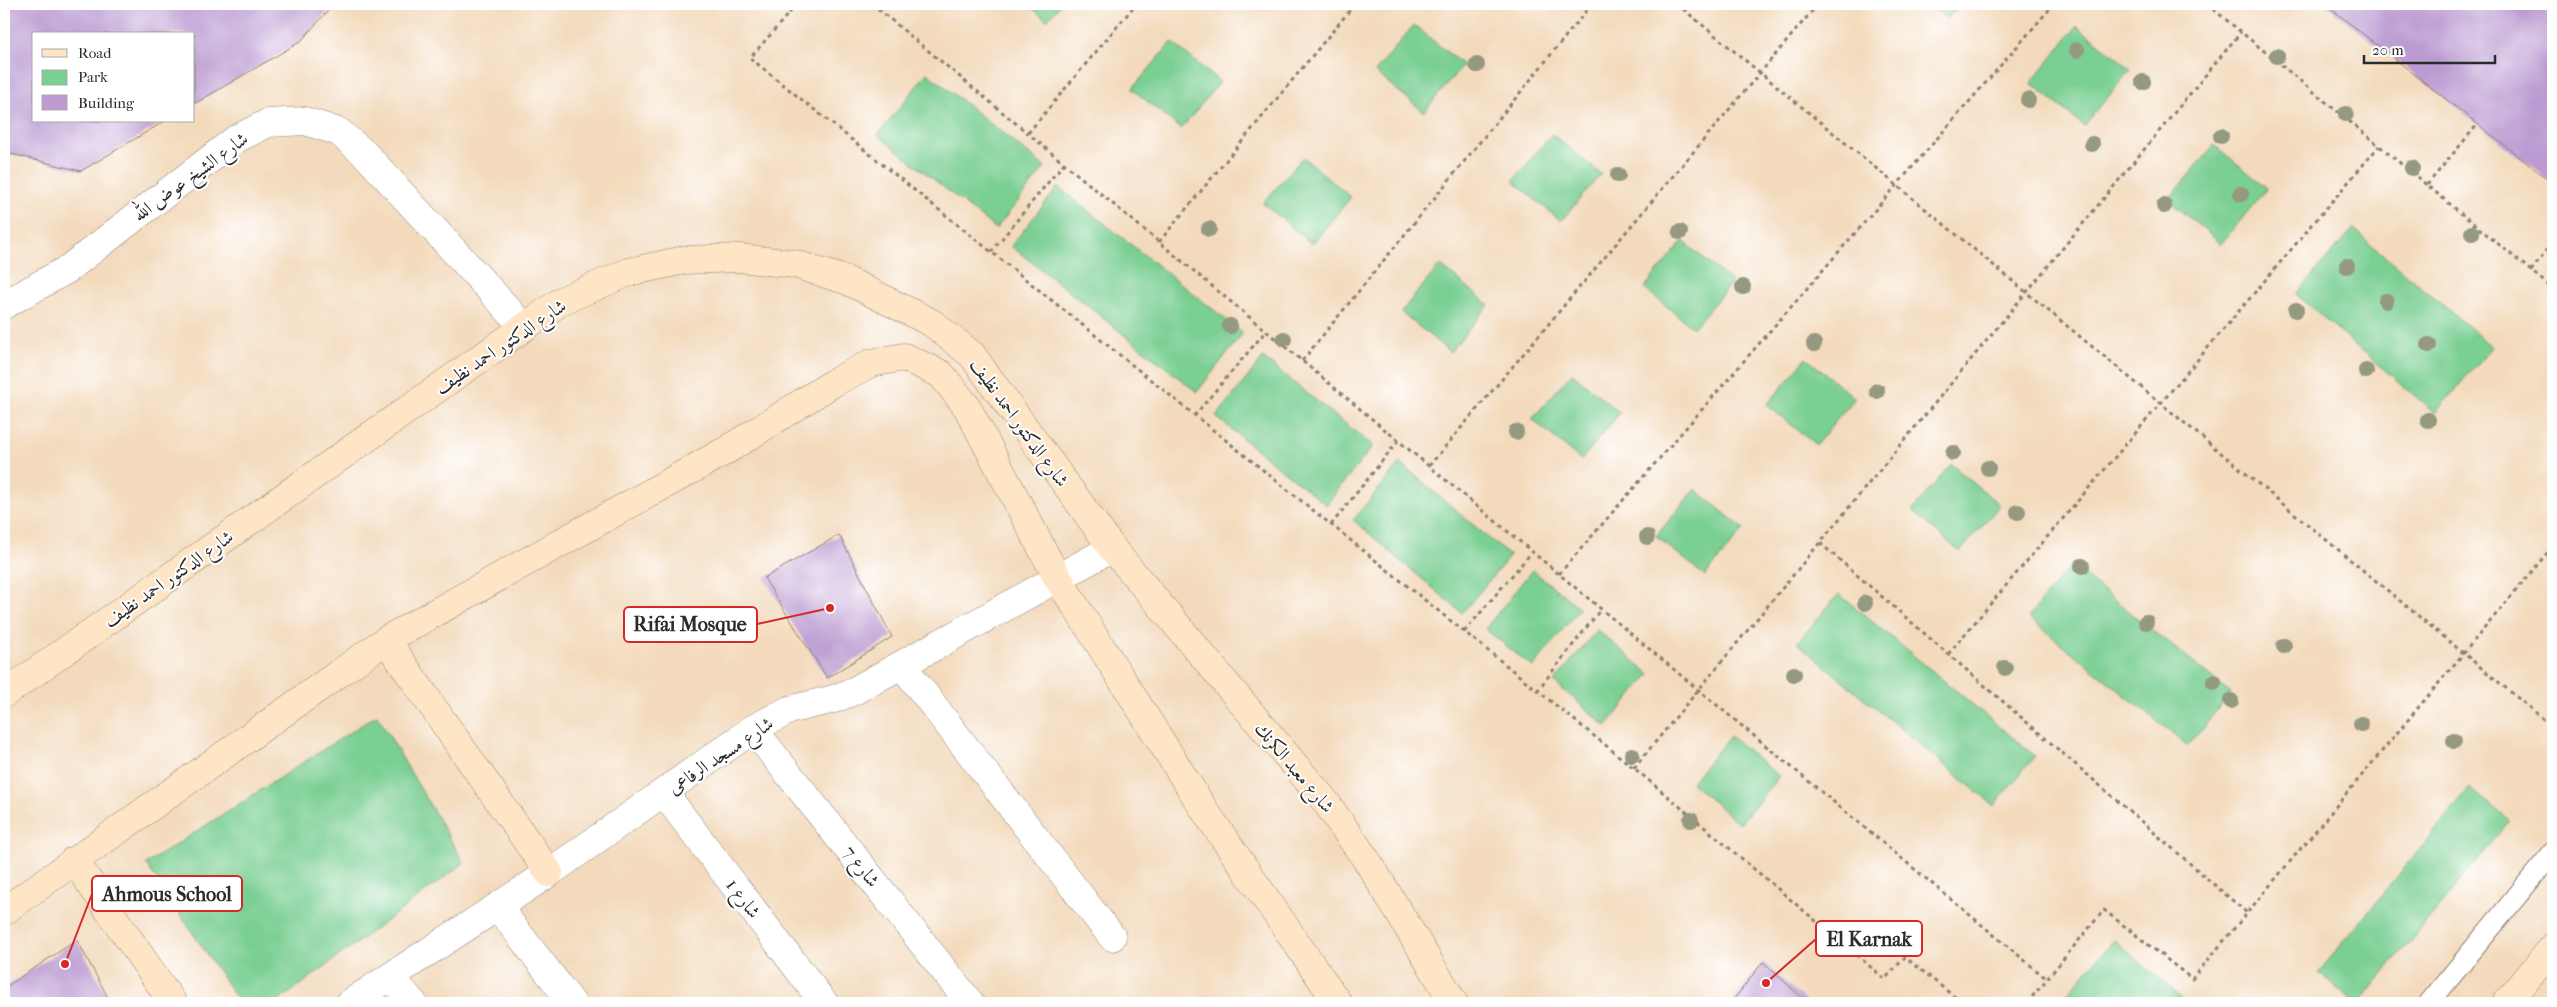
<svg xmlns="http://www.w3.org/2000/svg" width="2557" height="1007" font-family="'IM FELL French Canon',Amiri,serif">
<style>
.green{fill:#7acf93;stroke:#527d5f}
.building{fill:#bb9bd2}
.lines{fill:none;stroke-linecap:round;stroke-linejoin:round}
.lane-casing{stroke:#8f8274;stroke-width:22}
.street-casing{stroke:#8f8274;stroke-width:29}
.secondary-casing{stroke:#8f8274;stroke-width:29}
.path{stroke:#8f8274;stroke-width:3;stroke-dasharray:4 4;stroke-linecap:butt}
.lane{stroke:#fff;stroke-width:20}
.street{stroke:#fff;stroke-width:28}
.secondary{stroke:#fee5c5;stroke-width:28}
.tree{fill:#949980}
.labels{text-anchor:middle;stroke-width:4;stroke-linejoin:round;paint-order:stroke}
.street-label{font-size:19px;fill:#2b2b2b;stroke:#fff}
.leader{fill:none;stroke:#d62828;stroke-width:2}
.callout-dot{fill:#d62828;stroke:#fff;stroke-width:2}
.callout{fill:#fff;stroke:#d62828;stroke-width:2}
.callout-label{font-size:20px;text-anchor:middle;font-weight:bold;fill:#2b2b2b}
</style>
<rect width="100%" height="100%" fill="#fff"/>
<filter id="ink" filterUnits="userSpaceOnUse"><feTurbulence type="fractalNoise" baseFrequency=".02" numOctaves="2"/><feDisplacementMap in="SourceGraphic" scale="10" xChannelSelector="R" yChannelSelector="G"/><feConvolveMatrix kernelMatrix="1 2 1 2 8 2 1 2 1" color-interpolation-filters="sRGB"/></filter>
<filter id="wash" filterUnits="userSpaceOnUse"><feTurbulence type="fractalNoise" baseFrequency=".0096" numOctaves="4" result="noise"/><feDisplacementMap in="SourceGraphic" scale="20" xChannelSelector="R" yChannelSelector="G"/><feGaussianBlur stdDeviation="1.12" result="paint"/><feColorMatrix in="noise" values="0 0 0 0 0 0 0 0 0 0 0 0 0 0 0 0 0 1.4 0 .05"/><feComposite in="paint" operator="in"/></filter>
<g filter="url(#wash)">
<rect width="100%" height="100%" fill="#f3dabc"/>
<path class="green" d="M 1027,4 L 1061,4 L 1047,20 Z
M 1929,4 L 1960,4 L 1947,19 Z
M 1414,25 L 1463,65 L 1424,112 L 1375,72 Z
M 2077,26 L 2131,69 L 2084,126 L 2031,83 Z
M 1172,42 L 1220,82 L 1181,129 L 1132,89 Z
M 927,73 L 1045,167 L 996,229 L 878,135 Z
M 1552,134 L 1601,174 L 1561,221 L 1513,181 Z
M 2214,145 L 2267,188 L 2221,244 L 2168,200 Z
M 1303,157 L 1351,197 L 1312,244 L 1263,203 Z
M 1058,187 L 1243,333 L 1197,392 L 1011,246 Z
M 2353,229 L 2492,347 L 2435,413 L 2296,294 Z
M 1683,241 L 1732,282 L 1693,328 L 1644,288 Z
M 1440,265 L 1489,305 L 1450,352 L 1401,312 Z
M 1263,358 L 1373,446 L 1326,505 L 1216,417 Z
M 1806,358 L 1855,398 L 1816,445 L 1767,405 Z
M 1572,373 L 1620,413 L 1581,460 L 1532,419 Z
M 1400,463 L 1510,556 L 1462,613 L 1353,520 Z
M 1951,464 L 2000,505 L 1960,552 L 1912,511 Z
M 1695,489 L 1744,529 L 1705,576 L 1656,536 Z
M 2071,565 L 2231,693 L 2188,746 L 2028,617 Z
M 1532,570 L 1580,608 L 1533,667 L 1485,629 Z
M 1839,594 L 2035,756 L 1994,806 L 1797,643 Z
M 1597,630 L 1650,674 L 1606,726 L 1554,682 Z
M 377,715 L 464,863 L 276,1003 L 240,1003 L 146,864 Z
M 1730,736 L 1779,776 L 1740,824 L 1691,783 Z
M 2470,788 L 2510,821 L 2359,1003 L 2355,1003 L 2318,973 Z
M 2114,940 L 2188,1003 L 2059,1003 Z"/>
<g id="blocks">
<path class="building" d="M 4,4 L 334,4 L 300,42 L 194,104 L 194,34 L 34,34 L 34,121 L 165,121 L 81,171 L 11,154 L 4,161 Z
M 2325,4 L 2553,4 L 2553,177 L 2550,181 Z
M 839,535 L 892,637 L 827,678 L 764,578 Z
M 77,940 L 111,1003 L 4,1003 L 4,988 Z
M 1763,962 L 1808,1003 L 1731,1003 Z"/>
</g>
</g>
<g filter="url(#ink)">
<use href="#blocks" fill-opacity="0" stroke="#8f8274" stroke-width="1"/>
<g class="lines">
<g class="lane-casing">
<path id="lane" d="M 2429,1003 L 2553,852"/>
</g>
<g class="street-casing">
<path id="street" d="M 4,305 L 68,269 L 236,139 L 268,123 L 305,121 L 339,132 L 366,155 L 524,327
M 902,665 L 1112,937
M 753,729 L 970,1003
M 664,793 L 824,1003
M 498,907 L 572,1003
M 391,977 L 413,1003
M 350,1003 L 549,873 L 753,729 L 789,710 L 834,699 L 854,691 L 1112,548"/>
</g>
<g class="secondary-casing">
<path id="secondary" d="M 386,640 L 549,873
M 4,694 L 563,300 L 629,272 L 684,260 L 739,258 L 795,264 L 848,281 L 932,323 L 972,355 L 1112,548 L 1325,801 L 1370,865 L 1454,1003
M 74,860 L 173,1003
M 4,911 L 386,640 L 727,450 L 833,383 L 871,363 L 904,357 L 941,374 L 967,407 L 1057,577 L 1205,811 L 1338,1003
M 2507,1003 L 2553,947"/>
</g>
<path class="path" d="M 797,4 L 750,58 L 1634,768 L 1885,979 L 1905,957 L 1962,1003
M 872,4 L 2047,979
M 1677,4 L 2553,727
M 2207,4 L 2553,289
M 1028,133 L 1136,4
M 2427,185 L 2478,124
M 1159,242 L 1355,4
M 991,252 L 1064,163
M 2531,271 L 2553,241
M 1302,361 L 1592,4
M 1194,416 L 1266,331
M 1429,466 L 1818,4
M 1331,525 L 1398,441
M 1820,543 L 2247,913
M 1559,574 L 2054,4
M 1464,632 L 1532,552
M 1948,654 L 2379,146
M 1537,691 L 1601,609
M 1634,768 L 2241,32
M 2027,1003 L 2104,910 L 2192,979 L 2553,546"/>
<use href="#lane" class="lane"/>
<use href="#street" class="street"/>
<use href="#secondary" class="secondary"/>
</g>
<g class="tree">
<circle cx="2077" cy="50" r="8"/>
<circle cx="2277" cy="56" r="8"/>
<circle cx="1477" cy="65" r="8"/>
<circle cx="2143" cy="82" r="8"/>
<circle cx="2028" cy="100" r="8"/>
<circle cx="2346" cy="114" r="8"/>
<circle cx="2221" cy="136" r="8"/>
<circle cx="2092" cy="144" r="8"/>
<circle cx="2412" cy="168" r="8"/>
<circle cx="1618" cy="175" r="8"/>
<circle cx="2241" cy="194" r="8"/>
<circle cx="2164" cy="206" r="8"/>
<circle cx="1209" cy="229" r="8"/>
<circle cx="1680" cy="232" r="8"/>
<circle cx="2472" cy="233" r="8"/>
<circle cx="2347" cy="266" r="8"/>
<circle cx="1743" cy="287" r="8"/>
<circle cx="2386" cy="301" r="8"/>
<circle cx="2296" cy="310" r="8"/>
<circle cx="1230" cy="326" r="8"/>
<circle cx="1284" cy="339" r="8"/>
<circle cx="1814" cy="344" r="8"/>
<circle cx="2429" cy="345" r="8"/>
<circle cx="2366" cy="371" r="8"/>
<circle cx="1877" cy="391" r="8"/>
<circle cx="2428" cy="420" r="8"/>
<circle cx="1516" cy="432" r="8"/>
<circle cx="1953" cy="453" r="8"/>
<circle cx="1988" cy="468" r="8"/>
<circle cx="2018" cy="512" r="8"/>
<circle cx="1647" cy="537" r="8"/>
<circle cx="2082" cy="566" r="8"/>
<circle cx="1865" cy="603" r="8"/>
<circle cx="2146" cy="622" r="8"/>
<circle cx="2284" cy="646" r="8"/>
<circle cx="2005" cy="668" r="8"/>
<circle cx="1794" cy="674" r="8"/>
<circle cx="2214" cy="682" r="8"/>
<circle cx="2231" cy="701" r="8"/>
<circle cx="2361" cy="724" r="8"/>
<circle cx="2454" cy="741" r="8"/>
<circle cx="1632" cy="755" r="8"/>
<circle cx="1691" cy="820" r="8"/>
</g>
</g>
<g class="labels">
<g class="street-label">
<text transform="translate(190 176) rotate(-36)" y="7">شارع الشيخ عوض الله</text>
<text transform="translate(500 346) rotate(-34)" y="7">شارع الدكتور احمد نظيف</text>
<text transform="translate(1020 422) rotate(54)" y="7">شارع الدكتور احمد نظيف</text>
<text transform="translate(168 578) rotate(-35)" y="7">شارع الدكتور احمد نظيف</text>
<text transform="translate(720 755) rotate(-34)" y="7">شارع مسجد الرفاعى</text>
<text transform="translate(1295 767) rotate(50)" y="7">شارع معبد الكرنك</text>
<text transform="translate(862 866) rotate(52)" y="7">شارع 7</text>
<text transform="translate(744 898) rotate(53)" y="7">شارع 1</text>
</g>
</g>
<path class="leader" d="M830 608L757 624M65 964L92 894M1766 983L1816 939"/>
<g class="callout-dot">
<circle cx="830" cy="608" r="5"/>
<circle cx="65" cy="964" r="5"/>
<circle cx="1766" cy="983" r="5"/>
</g>
<g class="callout">
<rect x="624" y="607" width="133" height="35" rx="5"/>
<rect x="92" y="876" width="150" height="35" rx="5"/>
<rect x="1816" y="921" width="106" height="35" rx="5"/>
</g>
<g class="callout-label">
<text x="690" y="631">Rifai Mosque</text>
<text x="167" y="901">Ahmous School</text>
<text x="1869" y="946">El Karnak</text>
</g>
<rect width="2557" height="1007" fill="none" stroke="#fff" stroke-width="20"/>
<rect x="32" y="32" width="162" height="90" fill="#ffffff" stroke="#aaaaaa"/>
<rect x="42" y="49" width="25" height="8" fill="#fee5c5" stroke="#aaaaaa"/>
<text x="78" y="58" font-size="15" fill="#2b2b2b">Road</text>
<rect x="42" y="70" width="25" height="15" fill="#7acf93" stroke="#aaaaaa"/>
<text x="78" y="82" font-size="15" fill="#2b2b2b">Park</text>
<rect x="42" y="95" width="25" height="15" fill="#bb9bd2" stroke="#aaaaaa"/>
<text x="78" y="108" font-size="15" fill="#2b2b2b">Building</text>
<path d="M2364 55v8h131v-8" fill="none" stroke="#2b2b2b" stroke-width="2.5"/>
<text x="2372" y="55" font-size="15" fill="#2b2b2b" stroke="#ffffff" stroke-width="4" paint-order="stroke">20 m</text>
</svg>
